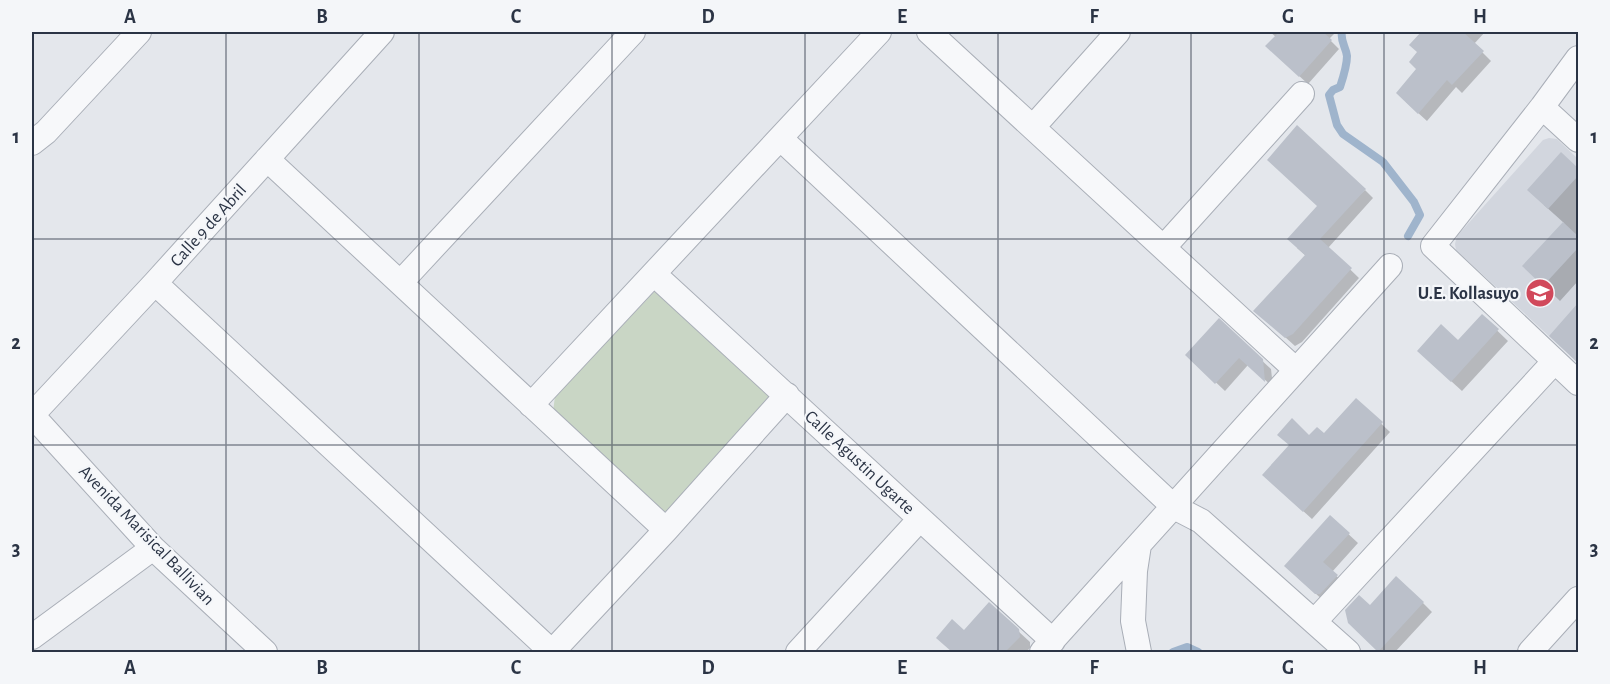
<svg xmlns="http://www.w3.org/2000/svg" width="1610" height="684" font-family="'Alegreya Sans',sans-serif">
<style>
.built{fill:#d2d6de}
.green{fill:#c9d6c5}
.shadow{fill:#0003}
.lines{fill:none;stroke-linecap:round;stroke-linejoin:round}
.stream{stroke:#9fb4cc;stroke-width:8}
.building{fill:#bbc0ca}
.street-casing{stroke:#a9aeb7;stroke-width:26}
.street{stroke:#f7f8fa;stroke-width:24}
.grid{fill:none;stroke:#2b3445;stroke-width:1.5;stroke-opacity:0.55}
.labels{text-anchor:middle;stroke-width:4.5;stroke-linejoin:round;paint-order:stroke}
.street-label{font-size:18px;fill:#2b3445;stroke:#f4f6f9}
.poi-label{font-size:18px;font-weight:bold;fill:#2b3445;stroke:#f4f6f9;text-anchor:end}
.neatline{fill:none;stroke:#2b3445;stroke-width:2}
.grid-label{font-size:20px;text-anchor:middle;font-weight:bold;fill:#2b3445}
</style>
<rect width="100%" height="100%" fill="#e4e7ec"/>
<path class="built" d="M 1549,138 L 1557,139 L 1578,159 L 1578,363 L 1456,250 L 1455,244 L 1457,236 L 1543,140 Z"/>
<path class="green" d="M 656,290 L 767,389 L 769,401 L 671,511 L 660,511 L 553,412 L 555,396 Z"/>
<path class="shadow" d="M 1270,32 L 1336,32 L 1329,39 L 1339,49 L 1308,84 L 1275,54 L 1276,37 Z
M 1423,32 L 1485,32 L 1474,44 L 1491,61 L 1462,93 L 1456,87 L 1427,121 L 1406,102 L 1418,69 L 1419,53 L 1412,45 Z
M 1561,154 L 1578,170 L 1578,281 L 1560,301 L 1524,266 L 1564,223 L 1544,205 Z
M 1365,190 L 1373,198 L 1328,248 L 1359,278 L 1302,342 L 1295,346 L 1266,320 L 1306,256 L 1297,248 Z
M 1571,314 L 1578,321 L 1578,362 L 1566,351 Z
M 1482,316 L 1508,341 L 1462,391 L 1429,361 L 1459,342 Z
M 1219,321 L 1271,369 L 1273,387 L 1248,365 L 1225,391 L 1187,355 Z
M 1356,400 L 1390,432 L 1312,519 L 1272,483 L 1309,437 L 1324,436 Z
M 1330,517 L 1358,543 L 1332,572 L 1346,585 L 1325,602 L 1295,575 Z
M 1423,603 L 1432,612 L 1395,652 L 1381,652 L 1359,632 L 1371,607 Z
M 1018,631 L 1030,642 L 1030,648 L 1026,652 L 953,652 L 938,638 L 964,632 Z"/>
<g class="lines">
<path class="stream" d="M 1342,32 C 1340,41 1346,47 1347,56 C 1347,66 1343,78 1340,87 L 1333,90 L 1329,95 L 1337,125 L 1343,134 L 1383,162 L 1414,202 L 1420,215 L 1408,236
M 1173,652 L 1187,647 L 1198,652"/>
</g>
<path class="building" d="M 1279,32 L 1323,32 L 1332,40 L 1299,77 L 1265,46 Z
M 1421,32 L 1463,32 L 1484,51 L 1452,85 L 1447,80 L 1418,114 L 1396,93 L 1416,69 L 1409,62 L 1417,52 L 1409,45 Z
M 1297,125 L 1366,189 L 1320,239 L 1352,268 L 1293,334 L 1285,338 L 1253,311 L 1305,255 L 1287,239 L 1317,206 L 1267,160 Z
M 1561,152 L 1578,168 L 1578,176 L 1548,209 L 1527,190 Z
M 1563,222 L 1578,236 L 1578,248 L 1543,286 L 1522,266 Z
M 1578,303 L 1578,363 L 1549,336 Z
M 1482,314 L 1499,329 L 1451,382 L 1417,351 L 1441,324 L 1458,340 Z
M 1219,318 L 1263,359 L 1265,382 L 1239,358 L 1215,384 L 1185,355 Z
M 1356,398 L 1383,422 L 1303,512 L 1262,475 L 1289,445 L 1277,435 L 1292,418 L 1309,435 L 1317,427 L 1324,433 Z
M 1330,515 L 1350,533 L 1323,562 L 1338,575 L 1320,594 L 1315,594 L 1284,566 Z
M 1396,576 L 1424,602 L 1378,652 L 1348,623 L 1345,610 L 1359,595 L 1370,605 Z
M 989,602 L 1019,629 L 1020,637 L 1005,652 L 952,652 L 936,638 L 952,619 L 964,630 Z"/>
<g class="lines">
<g class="street-casing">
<path id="street" d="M 929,32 L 1296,370
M 1578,58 L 1542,107 L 1433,246 L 1578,383
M 1542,107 L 1578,140
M 1033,127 L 1118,32
M 781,139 L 1174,507 L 1201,521 L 1348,652
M 32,143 L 46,132 L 139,32
M 267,159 L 666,530
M 1164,247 L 1302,94
M 654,274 L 1053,641
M 401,282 L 633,32
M 155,283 L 552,652
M 531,405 L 879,32
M 32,415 L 155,283 L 382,32
M 32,415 L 153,548 L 265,652
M 1315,621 L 1554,362
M 32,637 L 153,548
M 552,652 L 666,530 L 787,395
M 798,652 L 920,519
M 1042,652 L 1390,266
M 1139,652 L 1133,621 L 1135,571 L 1139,545
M 1530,652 L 1578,599"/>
</g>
<use href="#street" class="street"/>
</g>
<path class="grid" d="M 226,32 L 226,652M 419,32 L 419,652M 612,32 L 612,652M 805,32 L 805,652M 998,32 L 998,652M 1191,32 L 1191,652M 1384,32 L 1384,652M 32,239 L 1578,239M 32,445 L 1578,445"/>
<defs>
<g id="school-disc" transform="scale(1.5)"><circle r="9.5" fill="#d1495b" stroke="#f4f6f9"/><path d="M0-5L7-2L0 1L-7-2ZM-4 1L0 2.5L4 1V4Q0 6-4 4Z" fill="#fff"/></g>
</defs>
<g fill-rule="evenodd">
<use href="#school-disc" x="1540" y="293"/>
</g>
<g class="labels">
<g class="street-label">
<text transform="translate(208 225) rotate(-48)" y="6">Calle 9 de Abril</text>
<text transform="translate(860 462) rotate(43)" y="6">Calle Agustin Ugarte</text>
<text transform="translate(147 535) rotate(46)" y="6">Avenida Marisical Ballivian</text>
</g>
<g class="poi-label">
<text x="1519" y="299">U.E. Kollasuyo</text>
</g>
</g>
<rect width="1610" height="684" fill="none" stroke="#f4f6f9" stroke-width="66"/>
<rect x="33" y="33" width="1544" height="618" class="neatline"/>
<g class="grid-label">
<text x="130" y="23">A</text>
<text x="322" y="23">B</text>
<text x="516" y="23">C</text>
<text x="708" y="23">D</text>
<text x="902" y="23">E</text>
<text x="1094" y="23">F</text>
<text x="1288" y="23">G</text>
<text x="1480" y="23">H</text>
<text x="16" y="143">1</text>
<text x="1594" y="143">1</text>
<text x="16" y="349">2</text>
<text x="1594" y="349">2</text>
<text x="16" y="555">3</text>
<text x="1594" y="555">3</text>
<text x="130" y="674">A</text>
<text x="322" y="674">B</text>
<text x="516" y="674">C</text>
<text x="708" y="674">D</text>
<text x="902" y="674">E</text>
<text x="1094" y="674">F</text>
<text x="1288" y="674">G</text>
<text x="1480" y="674">H</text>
</g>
</svg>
